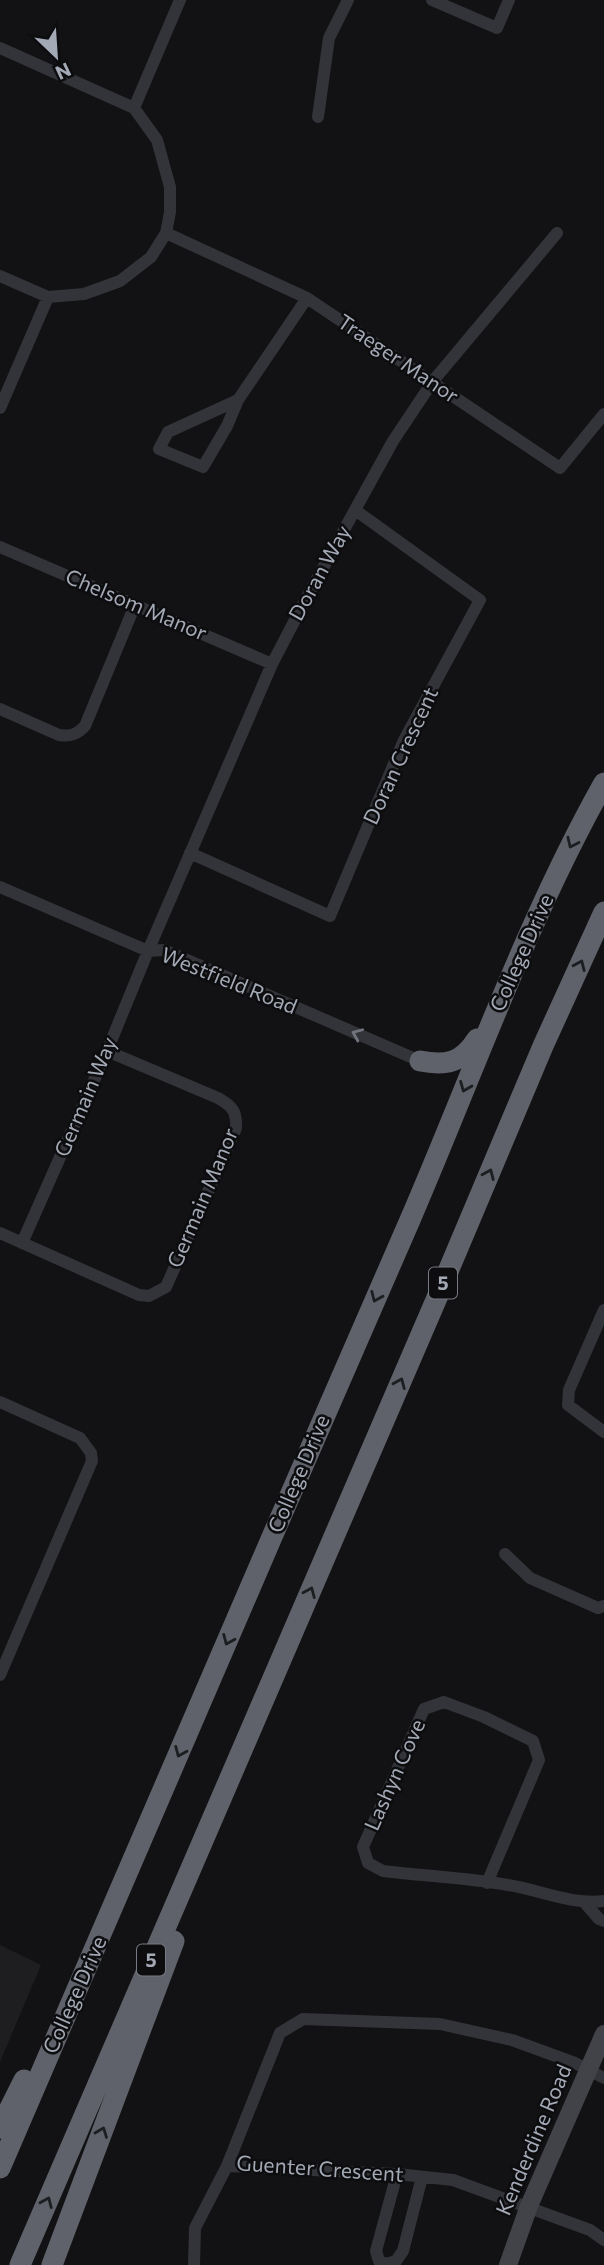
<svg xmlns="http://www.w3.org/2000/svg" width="604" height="2265" font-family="Commissioner,sans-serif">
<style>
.built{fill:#1e1e21}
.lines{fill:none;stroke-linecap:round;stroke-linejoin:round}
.street{stroke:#333439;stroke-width:12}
.secondary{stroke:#414349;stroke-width:18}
.highway{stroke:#5f626a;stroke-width:21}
.oneway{stroke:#1d1e21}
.oneway2{stroke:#71747d}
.labels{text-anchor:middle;stroke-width:5;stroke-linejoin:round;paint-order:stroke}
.shield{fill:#0d0d0f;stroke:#767a83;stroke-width:2}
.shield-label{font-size:19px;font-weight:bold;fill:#a3a9b5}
.street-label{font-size:21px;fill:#a3a9b5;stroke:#0d0d0f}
</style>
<rect width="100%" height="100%" fill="#121214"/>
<path class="built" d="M 0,1945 L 41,1965 L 0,2062 Z"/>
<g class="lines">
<path class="street" d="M 432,0 L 497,28 L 509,0
M 0,48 L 134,108 L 157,140 L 170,187 L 170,212 L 166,233 L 151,257 L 120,281 L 84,294 L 48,297 L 0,276
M 134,108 L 180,0
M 318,117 L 329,38 L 348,0
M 166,233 L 307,298 L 560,468 L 604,414
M 238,400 L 227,426 L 203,467 L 159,449 L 168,432 L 238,400 L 307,298
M 0,408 L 48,297
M 0,547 L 272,664
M 0,709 L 59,735 C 71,737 77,734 85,726 L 135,605
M 190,853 L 330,916 L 404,740 L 480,600 L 355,510
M 0,887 L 148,951 L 164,950 L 420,1061
M 0,1233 L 139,1295 L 149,1296 L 166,1287 L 236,1128 C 237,1111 232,1106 218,1098 L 107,1051
M 22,1243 L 107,1051 L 148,951 L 272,664 L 308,595 L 393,441 L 433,381 L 557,233
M 604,1310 L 569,1390 L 568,1405 L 604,1432
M 0,1402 L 80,1438 L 91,1453 L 92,1461 L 0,1675
M 505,1554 L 530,1578 L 598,1608 L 604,1606
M 487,1883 L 539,1760 L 533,1741 L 484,1717 L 444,1702 L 424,1709 L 363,1847 L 368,1863 L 383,1871 C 424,1876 469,1878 508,1885 C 540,1890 571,1905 604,1901
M 585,1903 L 599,1919 L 604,1921
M 227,2166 L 397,2174 L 453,2180 L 590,2230 L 604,2240
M 397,2174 L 376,2251 L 379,2261 L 386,2264 L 396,2261 L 403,2251 L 422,2177
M 194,2265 L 195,2228 L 227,2166 L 280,2033 L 303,2019 L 440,2024 L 512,2040 L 575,2063 L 604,2078"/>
<path class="secondary" d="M 508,2265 L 529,2206 L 604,2034"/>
<path class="highway" d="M 420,1061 C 446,1066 462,1063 477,1039
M 0,2128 L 24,2080
M 0,2168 C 138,1852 271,1535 410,1220 C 473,1074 526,922 604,783
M 20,2265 L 436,1300 L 543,1046 L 604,912
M 52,2265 L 174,1941"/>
</g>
<defs><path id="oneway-chevron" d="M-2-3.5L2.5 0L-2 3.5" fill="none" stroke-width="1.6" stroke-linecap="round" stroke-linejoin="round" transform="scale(1.75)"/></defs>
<g class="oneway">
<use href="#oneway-chevron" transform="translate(572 843) rotate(115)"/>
<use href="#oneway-chevron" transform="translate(580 965) rotate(-66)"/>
<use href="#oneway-chevron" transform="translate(465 1087) rotate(112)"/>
<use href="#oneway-chevron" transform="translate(489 1174) rotate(-67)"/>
<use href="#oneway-chevron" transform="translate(376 1297) rotate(114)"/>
<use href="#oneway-chevron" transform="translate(400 1383) rotate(-67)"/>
<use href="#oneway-chevron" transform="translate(310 1592) rotate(-67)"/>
<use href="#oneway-chevron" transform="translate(228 1640) rotate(113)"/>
<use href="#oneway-chevron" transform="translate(180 1752) rotate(113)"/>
<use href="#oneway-chevron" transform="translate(102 2132) rotate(-69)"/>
<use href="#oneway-chevron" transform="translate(47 2202) rotate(-67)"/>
</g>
<use class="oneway2" href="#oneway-chevron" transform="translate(357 1034) rotate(-157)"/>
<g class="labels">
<g class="shield">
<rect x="429" y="1267.5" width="28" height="31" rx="5"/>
<rect x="137" y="1944.5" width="28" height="31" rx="5"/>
</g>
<g class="shield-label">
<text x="443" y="1290">5</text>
<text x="151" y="1967">5</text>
</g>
<g class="street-label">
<text transform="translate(398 359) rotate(34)" y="7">Traeger Manor</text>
<text transform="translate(320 573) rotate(-61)" y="7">Doran Way</text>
<text transform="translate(136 605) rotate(23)" y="7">Chelsom Manor</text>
<text transform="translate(401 756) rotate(-65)" y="7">Doran Crescent</text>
<text transform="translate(522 953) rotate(-66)" y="7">College Drive</text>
<text transform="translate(229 981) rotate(22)" y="7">Westfield Road</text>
<text transform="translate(86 1097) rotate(-67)" y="7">Germain Way</text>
<text transform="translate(203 1198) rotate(-67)" y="7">Germain Manor</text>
<text transform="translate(299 1474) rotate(-67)" y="7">College Drive</text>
<text transform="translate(395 1775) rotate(-66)" y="7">Lashyn Cove</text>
<text transform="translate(75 1995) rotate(-66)" y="7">College Drive</text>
<text transform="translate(534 2140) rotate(-67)" y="7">Kenderdine Road</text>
<text transform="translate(320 2169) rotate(4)" y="7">Guenter Crescent</text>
</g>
</g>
<g transform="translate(56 56) rotate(155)" stroke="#0d0d0f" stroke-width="5" paint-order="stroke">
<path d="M0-5L12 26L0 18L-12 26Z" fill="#a3a9b5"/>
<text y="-10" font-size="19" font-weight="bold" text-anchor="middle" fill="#a3a9b5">N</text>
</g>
</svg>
